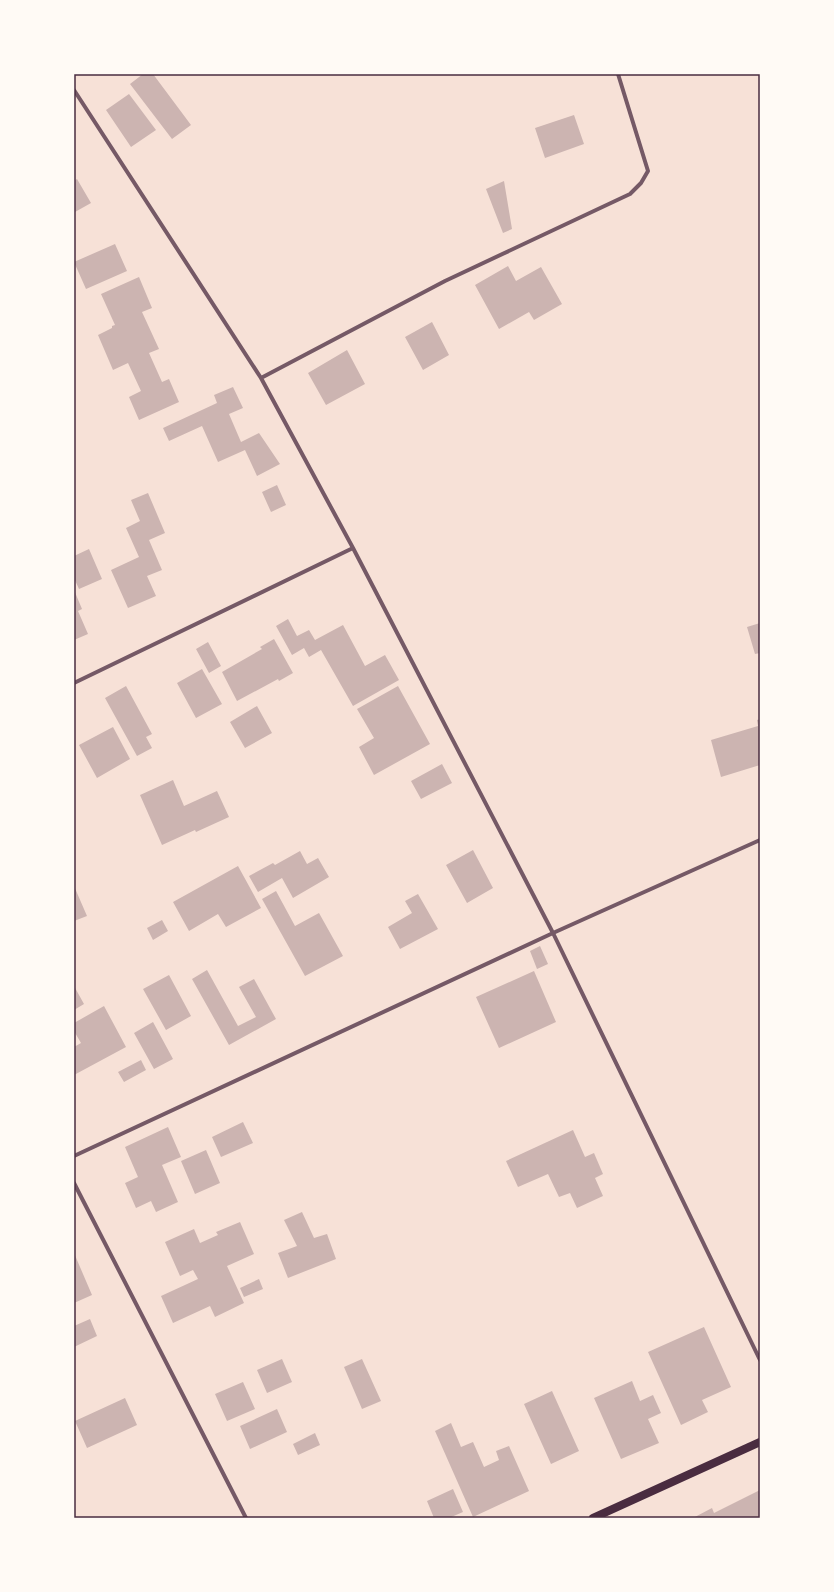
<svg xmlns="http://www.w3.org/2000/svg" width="834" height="1592" font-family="'Crimson Pro',serif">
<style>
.building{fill:#ccb4b1}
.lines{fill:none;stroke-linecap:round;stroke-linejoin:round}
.minor{stroke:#755966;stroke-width:4}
.secondary{stroke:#4a2c40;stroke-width:8}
.neatline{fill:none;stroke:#4a2c40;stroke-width:1.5}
</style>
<rect width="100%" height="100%" fill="#f7e1d7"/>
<path class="building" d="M 143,74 L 153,74 L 191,125 L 172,139 L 130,84 Z
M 129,94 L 156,130 L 131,147 L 106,110 Z
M 574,115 L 584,144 L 545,158 L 535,128 Z
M 77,179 L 91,203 L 75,212 L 74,181 Z
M 504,181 L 512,229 L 503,233 L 486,189 Z
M 115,244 L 127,271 L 86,289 L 74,262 Z
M 508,266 L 516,281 L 541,267 L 562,304 L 534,320 L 529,312 L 499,329 L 475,285 Z
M 139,277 L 152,308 L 142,312 L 159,349 L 149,353 L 162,382 L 169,379 L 179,402 L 139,420 L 129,397 L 141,391 L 128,363 L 113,370 L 98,335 L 112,328 L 112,326 L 115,325 L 101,294 Z
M 432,322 L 449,355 L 423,370 L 405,337 Z
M 347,350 L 365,384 L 326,405 L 308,373 Z
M 233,387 L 243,408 L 229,414 L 241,442 L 259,433 L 280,464 L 257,476 L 245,450 L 218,462 L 202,426 L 169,441 L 163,428 L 217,403 L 214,395 Z
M 277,485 L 286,505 L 271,512 L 262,492 Z
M 148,493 L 165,533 L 149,540 L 162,570 L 147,576 L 156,596 L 128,608 L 111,570 L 139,557 L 126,528 L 140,521 L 131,500 Z
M 89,549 L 102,579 L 79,589 L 74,578 L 74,556 Z
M 74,590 L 82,609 L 78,611 L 88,634 L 74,640 Z
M 288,619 L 297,636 L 309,630 L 315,640 L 343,625 L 365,666 L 385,655 L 399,680 L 353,706 L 321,650 L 309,657 L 304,648 L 292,655 L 276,626 Z
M 760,623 L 760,653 L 755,654 L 747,627 Z
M 274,639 L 293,673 L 279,681 L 278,679 L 237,701 L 222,672 L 262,649 L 260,647 Z
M 208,642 L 221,666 L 209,673 L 196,649 Z
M 202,669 L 222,704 L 196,718 L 177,683 Z
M 126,686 L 152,734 L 146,737 L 152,748 L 137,756 L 105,698 Z
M 398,686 L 430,744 L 374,775 L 359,747 L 374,738 L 357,709 Z
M 257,706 L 272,733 L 245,748 L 230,722 Z
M 760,719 L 760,765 L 721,777 L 711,740 L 758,726 L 757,720 Z
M 113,727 L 130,759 L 97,778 L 79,745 Z
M 442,764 L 452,783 L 421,799 L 411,781 Z
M 173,780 L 184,806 L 217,791 L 229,817 L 196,832 L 195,830 L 162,845 L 140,795 Z
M 473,850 L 493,888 L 467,903 L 446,865 Z
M 300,851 L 307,864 L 318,858 L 329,877 L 293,898 L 282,878 L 258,892 L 249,876 L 273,863 L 275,865 Z
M 238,866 L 261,908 L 226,927 L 218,914 L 189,931 L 173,902 Z
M 74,886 L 87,916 L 74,921 Z
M 276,891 L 295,926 L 319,913 L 343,956 L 305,976 L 262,899 Z
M 418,894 L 438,929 L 400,949 L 388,927 L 412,913 L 405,901 Z
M 162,920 L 168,931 L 153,940 L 147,928 Z
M 540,946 L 548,964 L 537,969 L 530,951 Z
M 207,970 L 238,1026 L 256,1017 L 239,987 L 254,979 L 276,1019 L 229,1045 L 192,979 Z
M 534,971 L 556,1022 L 499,1048 L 476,997 Z
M 169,975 L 191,1016 L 166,1030 L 143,989 Z
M 74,986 L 84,1004 L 74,1010 Z
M 104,1006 L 126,1047 L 74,1075 L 74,1047 L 81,1043 L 74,1031 L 74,1023 Z
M 153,1022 L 173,1059 L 154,1069 L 134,1033 Z
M 141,1060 L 146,1070 L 124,1082 L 118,1072 Z
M 243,1122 L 253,1143 L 221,1157 L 212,1137 Z
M 168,1127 L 181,1157 L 162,1165 L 178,1202 L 156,1212 L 151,1201 L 136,1208 L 125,1183 L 138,1177 L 125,1147 Z
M 573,1130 L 585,1157 L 594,1153 L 603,1174 L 595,1178 L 603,1196 L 577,1208 L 570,1193 L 559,1197 L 548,1174 L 518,1187 L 506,1161 Z
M 206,1150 L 220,1183 L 195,1194 L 181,1161 Z
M 302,1212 L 314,1238 L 327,1234 L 336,1259 L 288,1278 L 278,1253 L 297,1246 L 284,1220 Z
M 240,1222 L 254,1254 L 227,1266 L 244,1303 L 215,1317 L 210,1306 L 173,1323 L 161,1296 L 198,1279 L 193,1270 L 180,1276 L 165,1242 L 194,1229 L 200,1243 L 218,1235 L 216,1232 Z
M 74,1253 L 92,1295 L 74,1303 Z
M 259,1279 L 263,1289 L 244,1297 L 240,1288 Z
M 90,1319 L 97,1336 L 74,1347 L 74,1326 Z
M 704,1327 L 731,1387 L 702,1400 L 708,1412 L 681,1425 L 648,1352 Z
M 282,1359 L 292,1382 L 267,1393 L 257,1370 Z
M 362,1359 L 381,1401 L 362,1409 L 344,1367 Z
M 632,1381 L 640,1401 L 653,1395 L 661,1413 L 648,1419 L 659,1443 L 621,1459 L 594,1398 Z
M 243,1382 L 255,1409 L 227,1421 L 215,1394 Z
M 552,1391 L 579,1451 L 551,1464 L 524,1404 Z
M 125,1398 L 137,1425 L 87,1448 L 75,1421 Z
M 277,1409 L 287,1432 L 250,1449 L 240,1426 Z
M 451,1423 L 461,1447 L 473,1442 L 484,1467 L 499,1460 L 496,1451 L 509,1446 L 529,1491 L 473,1517 L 435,1431 Z
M 315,1433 L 320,1445 L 298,1455 L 293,1444 Z
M 453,1489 L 463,1512 L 449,1518 L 434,1518 L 427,1501 Z
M 760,1490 L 760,1518 L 693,1518 L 712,1508 L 714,1513 Z"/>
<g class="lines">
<path class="minor" d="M 74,90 L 261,378 L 353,548 L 553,933 L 760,1360
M 261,378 L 445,281 L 630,194 L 641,183 L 648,171 L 618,74
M 74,683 L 353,548
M 74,1156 L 553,933 L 760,840
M 74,1183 L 246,1518"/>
<path class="secondary" d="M 593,1518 L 760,1442"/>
</g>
<rect width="834" height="1592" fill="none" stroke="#fffaf5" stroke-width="150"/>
<rect x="75" y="75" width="684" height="1442" class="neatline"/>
</svg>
